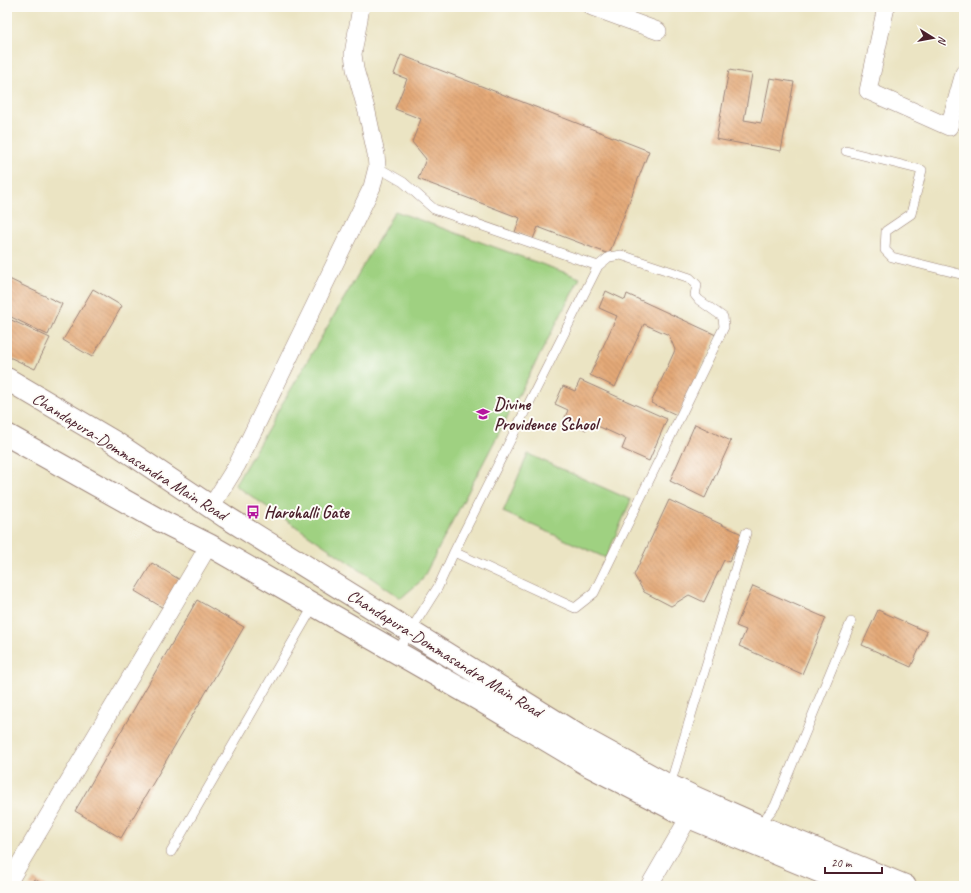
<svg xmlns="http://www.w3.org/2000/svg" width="971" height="893" font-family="Caveat,sans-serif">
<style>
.pitch{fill:#9fd181;stroke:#747856}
.building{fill:url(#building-back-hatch)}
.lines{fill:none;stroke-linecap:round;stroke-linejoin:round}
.lane-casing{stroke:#9a8277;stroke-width:10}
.street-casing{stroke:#9a8277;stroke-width:18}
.secondary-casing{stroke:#9a8277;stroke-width:24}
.lane{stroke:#fff;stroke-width:9}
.street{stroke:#fff;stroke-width:17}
.secondary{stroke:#fff;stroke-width:22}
.labels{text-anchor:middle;stroke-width:4;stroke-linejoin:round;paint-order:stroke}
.poi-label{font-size:17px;font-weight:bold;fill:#4a1f2b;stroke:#fdfcf7;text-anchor:start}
.street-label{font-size:17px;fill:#4a1f2b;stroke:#fdfcf7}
</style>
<defs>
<pattern id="building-back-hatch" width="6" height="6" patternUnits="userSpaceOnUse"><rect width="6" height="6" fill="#e4a977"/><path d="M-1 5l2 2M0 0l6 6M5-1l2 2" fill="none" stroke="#bb8962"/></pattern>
</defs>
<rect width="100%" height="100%" fill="#fdfcf7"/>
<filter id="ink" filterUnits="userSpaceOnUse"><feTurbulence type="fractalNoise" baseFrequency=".025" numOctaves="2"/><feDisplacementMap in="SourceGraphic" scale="8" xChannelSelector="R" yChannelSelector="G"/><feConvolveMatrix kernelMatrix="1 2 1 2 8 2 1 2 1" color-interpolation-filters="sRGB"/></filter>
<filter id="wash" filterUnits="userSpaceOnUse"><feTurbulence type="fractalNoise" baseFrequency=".012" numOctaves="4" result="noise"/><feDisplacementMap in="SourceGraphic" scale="16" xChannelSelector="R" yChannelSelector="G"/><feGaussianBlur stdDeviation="0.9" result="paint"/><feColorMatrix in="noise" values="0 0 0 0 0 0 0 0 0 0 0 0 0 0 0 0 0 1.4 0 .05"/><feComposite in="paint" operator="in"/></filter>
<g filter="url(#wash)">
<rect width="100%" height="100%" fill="#ebe4c3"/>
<path class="pitch" d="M 395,211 L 580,278 L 422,580 L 401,598 L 235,485 Z
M 528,454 L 631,500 L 606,558 L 503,512 Z"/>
<g id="blocks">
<path class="building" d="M 401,55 L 649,151 L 609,254 L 538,227 L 533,239 L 515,232 L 520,218 L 418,179 L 426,159 L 412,142 L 421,119 L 395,109 L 407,79 L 394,74 Z
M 729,70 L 752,74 L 744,120 L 761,123 L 770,78 L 794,82 L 781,151 L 716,139 Z
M 7,278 L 62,304 L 48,335 L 7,315 Z
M 93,289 L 122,306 L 92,357 L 63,340 Z
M 606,291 L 625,300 L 627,294 L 716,335 L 679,416 L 651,403 L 675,350 L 669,335 L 644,324 L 615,387 L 590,375 L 617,316 L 599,308 Z
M 7,318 L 50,338 L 35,369 L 7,356 Z
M 580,380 L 667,419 L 649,461 L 622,449 L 626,439 L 589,422 L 586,430 L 564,420 L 568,410 L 555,404 L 563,386 L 575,391 Z
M 695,424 L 731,441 L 705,498 L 670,481 Z
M 669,500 L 742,534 L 729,562 L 724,560 L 704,602 L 689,595 L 671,606 L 644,592 L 634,575 Z
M 152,563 L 182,581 L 165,609 L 135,591 Z
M 753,586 L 826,618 L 802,674 L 739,646 L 746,630 L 736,626 Z
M 197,600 L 244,627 L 121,838 L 75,811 Z
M 878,610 L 927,632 L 911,667 L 862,645 Z
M 34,879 L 46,886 L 29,886 Z"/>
</g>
</g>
<g filter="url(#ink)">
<use href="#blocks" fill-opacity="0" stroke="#9a8277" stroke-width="1"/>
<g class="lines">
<g class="lane-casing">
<path id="lane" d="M 846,151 L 922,170 L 911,214 L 886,231 L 885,250 L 892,257 L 964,275
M 377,167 L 403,182 L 434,209 L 598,266
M 397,652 L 438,587 L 454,552 L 598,266 L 609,257 L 621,255 L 690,278 L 697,285 L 695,295 L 699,300 L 723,317 L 724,327 L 594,593 L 575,608 L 454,552
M 670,785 L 746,533
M 759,826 L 775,806 L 851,622
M 171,852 L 314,605"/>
</g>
<g class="street-casing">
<path id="street" d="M 592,7 L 658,31
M 886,7 L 868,91 L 949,127 L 964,73
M 211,507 L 237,465 L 372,187 L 377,167 L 376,154 L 367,112 L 355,69 L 353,54 L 361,7
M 7,885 L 209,545
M 649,886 L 689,817"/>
</g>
<g class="secondary-casing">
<path id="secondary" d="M 7,379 L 114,442 L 226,517 L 582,738 L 662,782 L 696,798 L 759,826 L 905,886
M 7,435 L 159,520 L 209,545 L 314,605 L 480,700 L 590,766 L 689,817 L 855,886"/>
</g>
<use href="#lane" class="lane"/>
<use href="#street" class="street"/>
<use href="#secondary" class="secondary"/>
</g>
</g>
<defs>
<g id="school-bare" transform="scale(1.08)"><path d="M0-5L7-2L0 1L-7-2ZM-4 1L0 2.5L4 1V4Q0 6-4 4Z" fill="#b5179e" stroke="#fdfcf7" stroke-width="2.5" paint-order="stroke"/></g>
<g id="bus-bare" transform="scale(1.08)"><path d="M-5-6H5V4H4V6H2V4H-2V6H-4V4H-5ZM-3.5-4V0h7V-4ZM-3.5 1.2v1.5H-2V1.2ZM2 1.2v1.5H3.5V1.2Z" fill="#b5179e" stroke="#fdfcf7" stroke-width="2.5" paint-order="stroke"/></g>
</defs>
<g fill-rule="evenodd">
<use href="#school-bare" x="483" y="414"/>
<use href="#bus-bare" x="253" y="512"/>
</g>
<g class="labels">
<g class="poi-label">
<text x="494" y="410">Divine<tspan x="494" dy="20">Providence School</tspan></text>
<text x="264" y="518">Harohalli Gate</text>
</g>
<g class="street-label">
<text transform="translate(130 456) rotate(32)" y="6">Chandapura-Dommasandra Main Road</text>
<text transform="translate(445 653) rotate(32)" y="6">Chandapura-Dommasandra Main Road</text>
</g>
</g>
<rect width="971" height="893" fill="none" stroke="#fdfcf7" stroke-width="24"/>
<g transform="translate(933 38) rotate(101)" stroke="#fdfcf7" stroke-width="3" paint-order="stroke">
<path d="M0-3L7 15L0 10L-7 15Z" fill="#4a1f2b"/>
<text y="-6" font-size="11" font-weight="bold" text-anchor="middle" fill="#4a1f2b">N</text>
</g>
<path d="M825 867v6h57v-6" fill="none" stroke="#4a1f2b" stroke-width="2"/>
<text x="831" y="867" font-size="12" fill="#4a1f2b" stroke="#fdfcf7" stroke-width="3" paint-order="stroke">20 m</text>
</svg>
